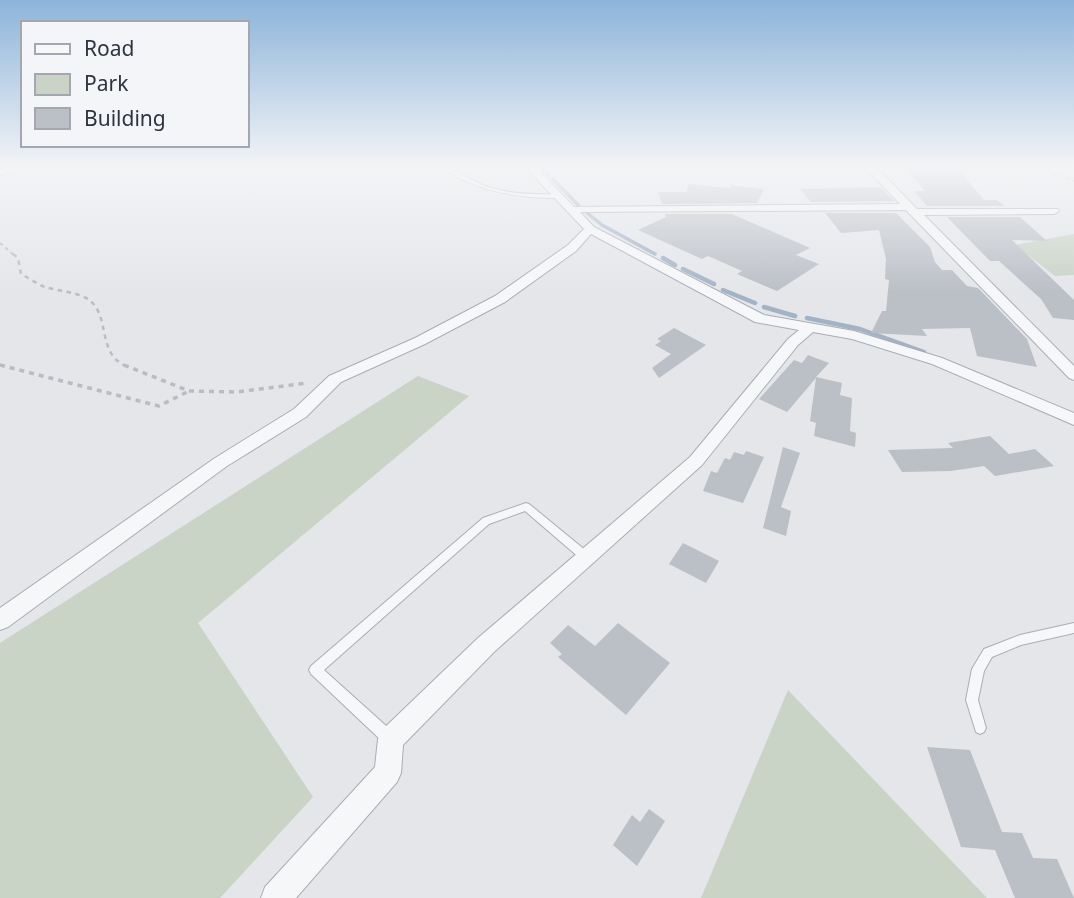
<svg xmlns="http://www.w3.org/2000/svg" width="1074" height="898" font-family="'Noto Sans',sans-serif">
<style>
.green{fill:#c9d3c6}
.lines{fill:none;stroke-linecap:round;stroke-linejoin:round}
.stream-far1{stroke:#a3b3c6;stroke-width:3.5}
.stream{stroke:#a3b3c6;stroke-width:4.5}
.building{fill:#bbbfc6}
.service-casing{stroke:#a9adb4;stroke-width:2}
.minor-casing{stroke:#a9adb4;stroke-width:2}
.path-far2{stroke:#babcc2;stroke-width:2;stroke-dasharray:3.5 3.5;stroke-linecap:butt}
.path-far1{stroke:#babcc2;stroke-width:2.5;stroke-dasharray:4.5 4.5;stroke-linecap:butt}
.path{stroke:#babcc2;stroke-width:3.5;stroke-dasharray:5 5;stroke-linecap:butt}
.service{fill:#f6f7f9;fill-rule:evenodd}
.minor{fill:#f6f7f9;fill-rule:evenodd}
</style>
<rect width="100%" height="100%" fill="#e4e6ea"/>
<path class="green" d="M 1074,234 L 1074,275 L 1055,276 L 1015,245 Z
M 418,376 L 469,396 L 198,623 L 313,797 L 220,898 L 0,898 L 0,643 Z
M 788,690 L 987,898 L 701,898 Z"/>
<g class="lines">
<path class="stream-far1" d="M 541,166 L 548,175
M 553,179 L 579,206
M 586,212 L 602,225 L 655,254"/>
<path class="stream" d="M 663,258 L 675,265
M 683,269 L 714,284
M 723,290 L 755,303
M 764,307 L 795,316
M 807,318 L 860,329 L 924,352"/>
</g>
<path class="building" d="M 905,167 L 957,168 L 984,200 L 997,200 L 1005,206 L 927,206 L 914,191 L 925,191 Z
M 688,184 L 730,188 L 731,185 L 764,189 L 757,203 L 662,204 L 658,192 L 687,192 Z
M 880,187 L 894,201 L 811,202 L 800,189 Z
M 825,213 L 896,213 L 930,247 L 935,262 L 942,270 L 952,270 L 967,286 L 978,288 L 1027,339 L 1037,367 L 977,356 L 970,328 L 922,329 L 927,336 L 871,333 L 882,311 L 886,311 L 889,280 L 885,279 L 886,259 L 879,230 L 841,233 Z
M 665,214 L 732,214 L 810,248 L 796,255 L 819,264 L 777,291 L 737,274 L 742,271 L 708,256 L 702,259 L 638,230 L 666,217 Z
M 947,217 L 1020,217 L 1047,241 L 1012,240 L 1074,300 L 1074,320 L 1053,318 L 1041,299 L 999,261 L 990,261 Z
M 674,328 L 706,345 L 659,378 L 652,368 L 671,354 L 655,345 L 661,341 L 657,339 Z
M 808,355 L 829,363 L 816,377 L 842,383 L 840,395 L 852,398 L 850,431 L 856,433 L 855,447 L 814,436 L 816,423 L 810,421 L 816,378 L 787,412 L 759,399 L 794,360 L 802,363 Z
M 990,436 L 1009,454 L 1035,449 L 1054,466 L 995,476 L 984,466 L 951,471 L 902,472 L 888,450 L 953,448 L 948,443 Z
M 783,447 L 800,453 L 781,507 L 791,511 L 786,536 L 763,528 Z
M 746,451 L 764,457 L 743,503 L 703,491 L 711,471 L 717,473 L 725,458 L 730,460 L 734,452 L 744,455 Z
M 683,543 L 719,561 L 706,583 L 669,564 Z
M 618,623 L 670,663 L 626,715 L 558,657 L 562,654 L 550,643 L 568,625 L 595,646 Z
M 927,747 L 970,750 L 1002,832 L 1022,833 L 1033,858 L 1057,859 L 1074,898 L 1015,898 L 995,850 L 961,847 Z
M 649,809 L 665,821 L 637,866 L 613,845 L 632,815 L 640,822 Z"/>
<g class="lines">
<g class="service-casing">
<path id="service" d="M 439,166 C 449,166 473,181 485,186 C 509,194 533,195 558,194 L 561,196 L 558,198 C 516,198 474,191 439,166 Z
M 526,503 L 529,504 L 590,554 L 591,557 L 590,560 L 586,561 L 582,560 L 525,511 L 489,524 L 324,670 L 394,733 L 395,738 L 394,743 L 389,744 L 384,743 L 311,674 L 309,670 L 311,666 L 483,518 Z
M 1074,623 L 1074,633 L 1021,645 L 992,657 L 984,671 L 978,700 L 986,728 L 984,732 L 980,734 L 976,732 L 966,700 L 972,669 L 984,649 L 1020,635 Z"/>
</g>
<g class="minor-casing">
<path id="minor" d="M 11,166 L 28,166 L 0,175 L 0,169 Z
M 524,166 L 535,166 L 574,207 L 900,204 L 864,166 L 875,166 L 917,209 L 1058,209 L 1059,211 L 1054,214 L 924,215 L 1074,366 L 1074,380 L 1069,378 L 906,210 L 580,212 L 594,227 L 764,315 L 854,331 L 942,358 L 1074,413 L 1074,425 L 932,364 L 852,339 L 813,332 L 798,345 L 702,465 L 494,652 L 403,745 L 401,773 L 397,782 L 296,898 L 261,898 L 265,887 L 375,767 L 378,739 L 382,730 L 478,638 L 690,457 L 788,339 L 799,330 L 755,322 L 591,234 L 576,251 L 505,302 L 425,344 L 341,382 L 306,417 L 227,466 L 8,627 L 0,630 L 0,608 L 215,458 L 294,409 L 329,376 L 415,338 L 495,296 L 568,245 L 584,229 Z"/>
</g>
<path class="path-far2" d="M 978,166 L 1009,170 L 1029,166
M 1050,166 L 1054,174 L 1074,181
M 0,243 L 15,256"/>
<path class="path-far1" d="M 13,254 L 18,258 L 21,274 C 29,278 37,284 45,287 C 58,291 77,292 88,299 C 112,316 95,354 128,367
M 0,365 L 7,367"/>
<path class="path" d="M 0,365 L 159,406 L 189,391
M 124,365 L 189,391 L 237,392 L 307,383"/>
<use href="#service" class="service"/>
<use href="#minor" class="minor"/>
</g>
<linearGradient id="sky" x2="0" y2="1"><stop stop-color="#8cb4da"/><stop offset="0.57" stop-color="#f3f4f6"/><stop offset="1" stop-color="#f3f4f6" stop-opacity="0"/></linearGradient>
<rect width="1074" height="292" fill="url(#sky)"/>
<rect x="21" y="21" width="228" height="126" fill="#f3f5f8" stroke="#a4a7af" stroke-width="2"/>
<rect x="35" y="44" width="35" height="10" fill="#f6f7f9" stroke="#a4a7af" stroke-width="2"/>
<text x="84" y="56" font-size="21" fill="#2d3341">Road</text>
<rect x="35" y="74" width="35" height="21" fill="#c9d3c6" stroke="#a4a7af" stroke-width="2"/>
<text x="84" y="91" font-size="21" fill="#2d3341">Park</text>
<rect x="35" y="108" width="35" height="21" fill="#bbbfc6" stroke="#a4a7af" stroke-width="2"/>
<text x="84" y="126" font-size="21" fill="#2d3341">Building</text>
</svg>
